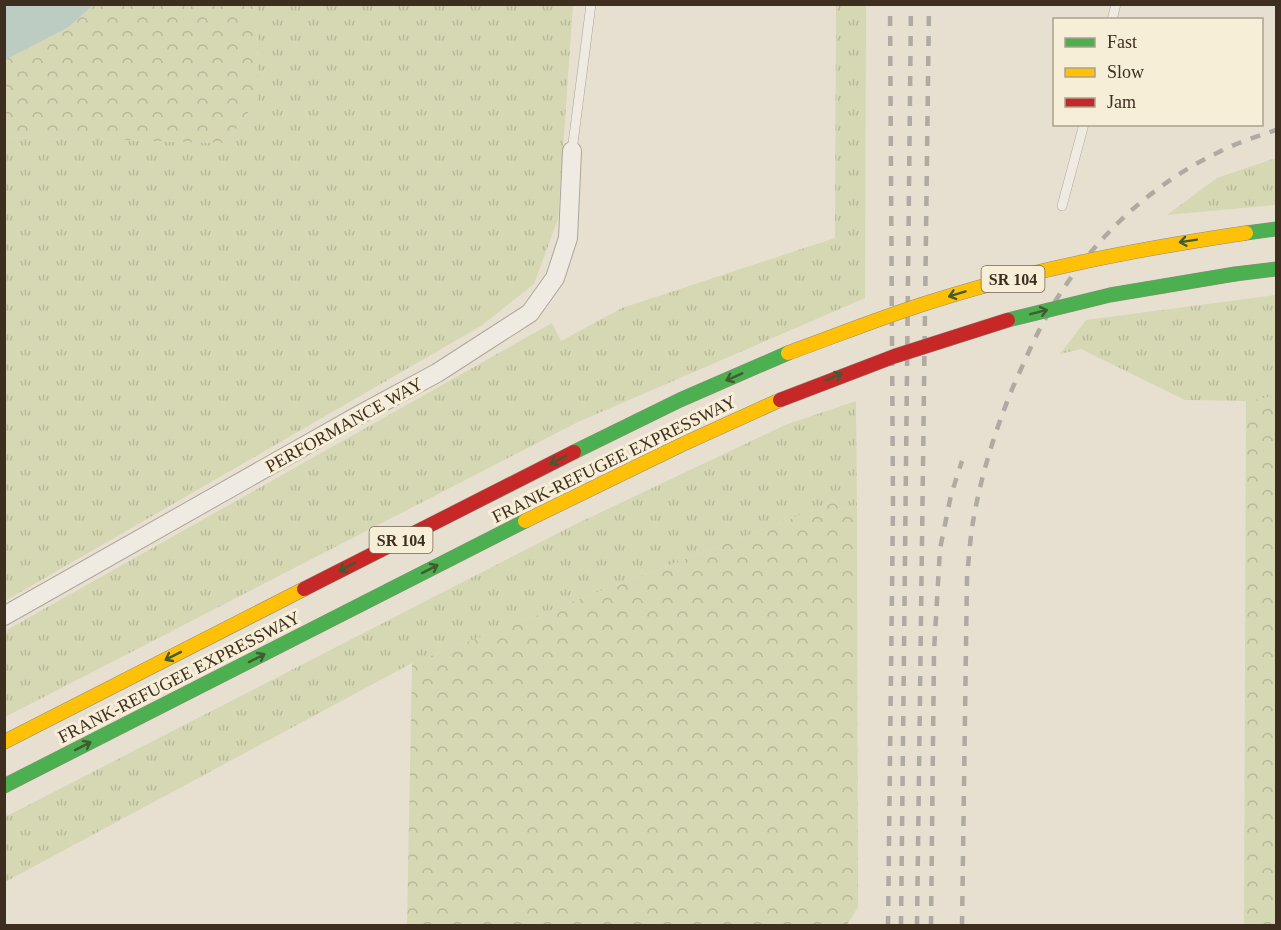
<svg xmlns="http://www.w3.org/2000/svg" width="1281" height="930" font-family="Georgia,serif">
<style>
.grass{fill:url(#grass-tufts)}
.forest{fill:url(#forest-crowns)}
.water{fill:#bcccc2}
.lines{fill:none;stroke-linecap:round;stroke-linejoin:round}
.lane-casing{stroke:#ada599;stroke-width:10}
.street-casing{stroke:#ada599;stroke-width:20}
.fast-casing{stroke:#928b80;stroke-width:15}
.slow-casing{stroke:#928b80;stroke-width:15}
.jam-casing{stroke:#928b80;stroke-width:15}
.lane{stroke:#efebe3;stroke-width:9}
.street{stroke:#efebe3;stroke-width:18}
.fast{stroke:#4caf50;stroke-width:14}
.slow{stroke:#ffc107;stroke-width:14}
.jam{stroke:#c62828;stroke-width:14}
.rail{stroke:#afaaa2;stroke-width:4.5;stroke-dasharray:10 10;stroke-linecap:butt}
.fast-bridge-casing{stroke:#928b80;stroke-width:15;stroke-linecap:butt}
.slow-bridge-casing{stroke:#928b80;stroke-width:15;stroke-linecap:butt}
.jam-bridge-casing{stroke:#928b80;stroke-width:15;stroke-linecap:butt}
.fast-bridge{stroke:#4caf50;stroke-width:14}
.slow-bridge{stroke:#ffc107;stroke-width:14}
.jam-bridge{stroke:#c62828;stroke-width:14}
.oneway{stroke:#425b31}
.labels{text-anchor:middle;stroke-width:6;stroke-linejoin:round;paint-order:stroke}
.shield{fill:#f7eed8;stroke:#756857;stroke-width:1.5}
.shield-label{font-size:16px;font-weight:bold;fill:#3d2e20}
.street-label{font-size:18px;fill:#3d2e20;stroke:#f7eed8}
</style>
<defs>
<pattern id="grass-tufts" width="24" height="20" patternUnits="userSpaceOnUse" patternTransform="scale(1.5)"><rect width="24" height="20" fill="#d6d7b3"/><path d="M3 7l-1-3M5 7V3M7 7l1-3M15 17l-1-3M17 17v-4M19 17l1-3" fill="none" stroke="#b9b99a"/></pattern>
<pattern id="forest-crowns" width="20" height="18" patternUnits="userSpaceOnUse" patternTransform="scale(1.5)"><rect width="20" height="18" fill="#d6d7b3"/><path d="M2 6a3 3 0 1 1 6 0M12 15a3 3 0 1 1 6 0" fill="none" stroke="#b9b99a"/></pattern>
</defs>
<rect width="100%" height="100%" fill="#e7e0d1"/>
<path class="grass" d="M 257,5 L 573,5 L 558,219 L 534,284 L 481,326 L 5,601 L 5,137 L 226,143 L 258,99 Z
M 836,5 L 866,5 L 865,298 L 578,422 L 5,717 L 5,631 L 552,323 L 561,341 L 622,308 L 835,238 Z
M 1276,158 L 1276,205 L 1167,215 L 1217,178 Z
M 1276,295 L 1276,396 L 1246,401 L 1185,400 L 1081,349 L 1060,354 L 1086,320 Z
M 856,401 L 857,513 L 832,503 L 412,663 L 5,882 L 5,817 L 574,525 L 785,425 Z"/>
<path class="forest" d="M 93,5 L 257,5 L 258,99 L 226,143 L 5,137 L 5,60 L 69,27 Z
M 1276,396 L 1276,925 L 1244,925 L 1246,401 Z
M 832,503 L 857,513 L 858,907 L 847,925 L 407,925 L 412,663 Z"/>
<path class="water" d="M 5,4 L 93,4 L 93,5 L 69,27 L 5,60 Z"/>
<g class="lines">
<g class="lane-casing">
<path id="lane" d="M 1112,20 L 1116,4
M 572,151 L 591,4
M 1062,206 L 1084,124"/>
</g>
<g class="street-casing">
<path id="street" d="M 4,616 L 359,415 L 437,373 L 530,313 L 555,278 L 568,238 L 572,151"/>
</g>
<g class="fast-casing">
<path id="fast" d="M 1246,233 L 1276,229
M 1235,274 L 1276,269
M 574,452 L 680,400 L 788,353
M 4,786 L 525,521"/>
</g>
<g class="slow-casing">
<path id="slow" d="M 525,521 L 681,445 L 780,400
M 4,742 L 304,589"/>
</g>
<g class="jam-casing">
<path id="jam" d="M 304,589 L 574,452"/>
</g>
<use href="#lane" class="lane"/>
<use href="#street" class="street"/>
<use href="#fast" class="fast"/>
<use href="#slow" class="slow"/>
<use href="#jam" class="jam"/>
<path class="rail" d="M 888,926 L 893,506 L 890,4
M 901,926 L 911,4
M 917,926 L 929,4
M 931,926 L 934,651 L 940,549 L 951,495 L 962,461
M 962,926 L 967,576 C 969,558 970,539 973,522 C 981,475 995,431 1013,387 C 1023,365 1032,343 1044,321 C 1082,250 1144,188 1217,153 C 1236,143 1256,137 1276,130"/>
<g class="fast-bridge-casing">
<path id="fast-bridge" d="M 1008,320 L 1110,295 L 1235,274"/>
</g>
<g class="slow-bridge-casing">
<path id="slow-bridge" d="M 788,353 C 835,336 882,317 930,302 C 1033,269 1139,249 1246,233"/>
</g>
<g class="jam-bridge-casing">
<path id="jam-bridge" d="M 780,400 L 895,356 L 1008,320"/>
</g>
<use href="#fast-bridge" class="fast-bridge"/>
<use href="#slow-bridge" class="slow-bridge"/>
<use href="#jam-bridge" class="jam-bridge"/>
</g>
<defs><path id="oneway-shaft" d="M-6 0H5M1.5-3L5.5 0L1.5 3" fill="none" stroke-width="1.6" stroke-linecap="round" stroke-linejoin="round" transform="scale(1.5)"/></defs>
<g class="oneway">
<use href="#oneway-shaft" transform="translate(1188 241) rotate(171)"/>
<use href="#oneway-shaft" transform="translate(957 294) rotate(163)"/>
<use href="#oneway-shaft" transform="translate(1039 312) rotate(-14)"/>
<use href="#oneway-shaft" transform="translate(734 377) rotate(156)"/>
<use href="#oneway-shaft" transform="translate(834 377) rotate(-22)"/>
<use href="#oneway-shaft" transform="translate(558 460) rotate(154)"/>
<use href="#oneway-shaft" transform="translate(347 567) rotate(153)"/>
<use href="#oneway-shaft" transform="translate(430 569) rotate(-27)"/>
<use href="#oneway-shaft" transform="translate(173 656) rotate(153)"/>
<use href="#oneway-shaft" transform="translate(257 658) rotate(-27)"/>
<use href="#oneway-shaft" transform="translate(83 746) rotate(-27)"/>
</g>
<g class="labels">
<g class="shield">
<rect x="981.5" y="266" width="63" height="26" rx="4.5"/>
<rect x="369.5" y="527" width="63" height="26" rx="4.5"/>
</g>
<g class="shield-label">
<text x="1013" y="285">SR 104</text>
<text x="401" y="546">SR 104</text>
</g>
<g class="street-label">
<text transform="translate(344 425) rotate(-29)" y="6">PERFORMANCE WAY</text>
<text transform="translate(614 459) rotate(-26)" y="6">FRANK-REFUGEE EXPRESSWAY</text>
<text transform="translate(179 677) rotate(-27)" y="6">FRANK-REFUGEE EXPRESSWAY</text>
</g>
</g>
<rect width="1281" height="930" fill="none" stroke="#3d2e20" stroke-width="12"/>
<rect x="1053" y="18" width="210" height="108" fill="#f7eed8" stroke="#ada18e" stroke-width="1.5"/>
<rect x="1065" y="38" width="30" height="9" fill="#4caf50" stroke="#ada18e" stroke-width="1.5"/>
<text x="1107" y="48" font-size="18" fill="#3d2e20">Fast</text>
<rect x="1065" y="68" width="30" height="9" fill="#ffc107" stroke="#ada18e" stroke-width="1.5"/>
<text x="1107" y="78" font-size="18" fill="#3d2e20">Slow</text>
<rect x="1065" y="98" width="30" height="9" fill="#c62828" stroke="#ada18e" stroke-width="1.5"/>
<text x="1107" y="108" font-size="18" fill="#3d2e20">Jam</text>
</svg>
